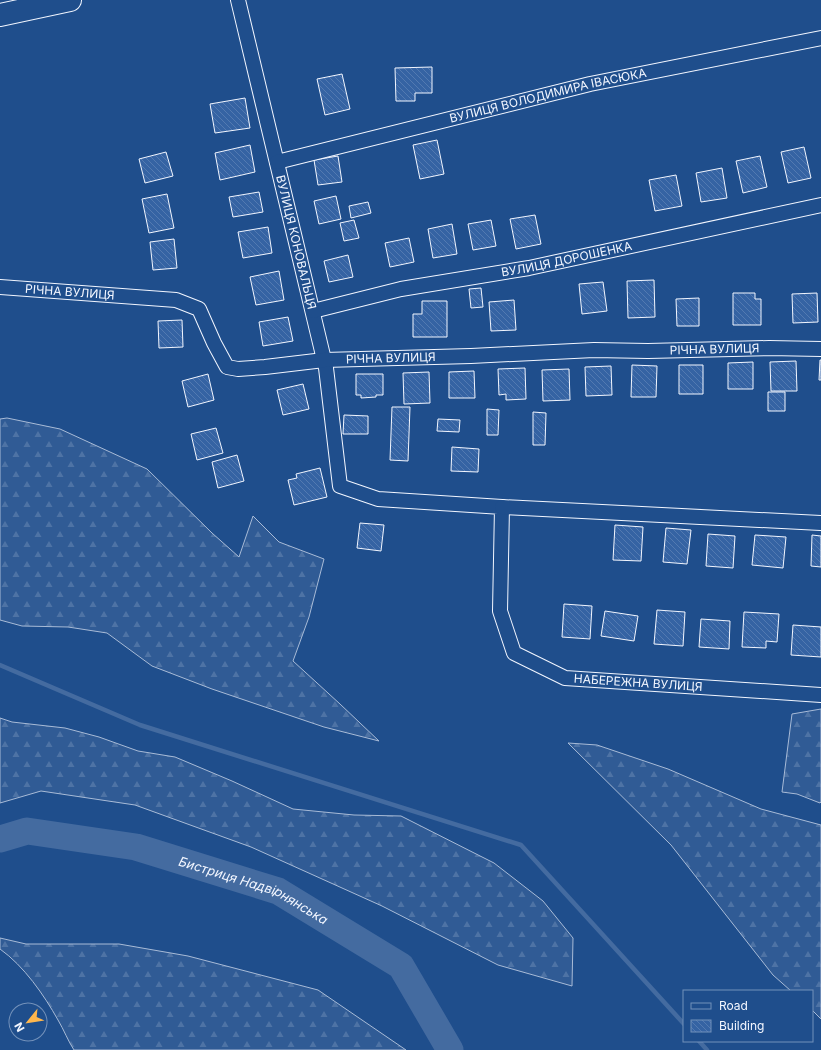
<svg xmlns="http://www.w3.org/2000/svg" width="821" height="1050" font-family="Inter,sans-serif">
<style>
.forest{fill:url(#forest-firs);stroke:#a8bbd7}
.lines{fill:none;stroke-linecap:round;stroke-linejoin:round}
.stream{stroke:#446ba0;stroke-width:4.5}
.river{stroke:#446ba0;stroke-width:27}
.building{fill:url(#building-back-hatch);stroke:#f2f6ff}
.minor-casing{stroke:#f2f6ff;stroke-width:16}
.primary-casing{stroke:#f2f6ff;stroke-width:24}
.minor{stroke:#1f4e8c;stroke-width:14}
.primary{stroke:#1f4e8c;stroke-width:22}
.labels{text-anchor:middle;stroke-width:3;stroke-linejoin:round;paint-order:stroke}
.street-label{font-size:12px;fill:#f2f6ff;stroke:#1f4e8c}
.water-label{font-size:13px;font-style:italic;fill:#f2f6ff;stroke:#1f4e8c}
</style>
<defs>
<pattern id="forest-firs" width="22" height="20" patternUnits="userSpaceOnUse"><rect width="22" height="20" fill="#305b95"/><path d="M5 1l3.5 6h-7zM16 11l3.5 6h-7z" fill="#4e73a5"/></pattern>
<pattern id="building-back-hatch" width="6" height="6" patternUnits="userSpaceOnUse"><rect width="6" height="6" fill="#3563a3"/><path d="M-1 5l2 2M0 0l6 6M5-1l2 2" fill="none" stroke="#537ab1"/></pattern>
</defs>
<rect width="100%" height="100%" fill="#1f4e8c"/>
<path class="forest" d="M 7,418 L 60,429 L 147,469 L 212,533 L 239,557 L 253,516 L 279,542 L 324,559 L 309,617 L 293,661 L 340,704 L 379,741 L 324,727 L 212,689 L 152,666 L 107,633 L 68,627 L 22,626 L 0,620 L 0,419 Z
M 821,709 L 821,802 L 820,803 L 797,794 L 782,792 L 792,714 Z
M 0,718 L 12,722 L 65,728 L 99,737 L 138,751 L 175,757 L 232,781 L 293,809 L 354,815 L 401,816 L 494,863 L 543,901 L 573,938 L 572,986 L 498,965 L 382,906 L 251,847 L 135,805 L 41,791 L 0,803 Z
M 568,743 L 597,745 L 668,769 L 761,809 L 821,825 L 821,1019 L 812,1010 L 812,991 L 791,991 L 773,975 L 671,845 Z
M 0,938 L 26,944 L 119,944 L 188,956 L 318,990 L 406,1050 L 74,1050 C 68,1041 64,1030 58,1020 C 44,995 24,966 0,949 Z"/>
<g class="lines">
<path class="stream" d="M 0,665 L 140,725 L 521,845 L 684,1024
M 699,1041 L 707,1050"/>
<path class="river" id="s1" d="M 0,839 L 27,831 L 136,847 L 278,891 L 401,966 L 450,1050"/>
</g>
<path class="building" d="M 432,67 L 432,93 L 415,93 L 415,101 L 396,101 L 395,68 Z
M 342,74 L 350,109 L 325,115 L 317,79 Z
M 245,98 L 250,128 L 215,133 L 210,104 Z
M 437,140 L 444,174 L 420,179 L 413,145 Z
M 250,145 L 255,172 L 220,180 L 215,153 Z
M 804,147 L 811,178 L 788,183 L 781,152 Z
M 166,152 L 173,176 L 145,183 L 139,159 Z
M 338,156 L 342,182 L 318,185 L 314,160 Z
M 760,156 L 767,187 L 743,193 L 736,161 Z
M 722,168 L 727,198 L 701,202 L 696,173 Z
M 676,175 L 682,206 L 655,211 L 649,180 Z
M 259,192 L 263,212 L 233,217 L 229,197 Z
M 167,194 L 174,228 L 149,233 L 142,199 Z
M 336,196 L 341,219 L 319,224 L 314,201 Z
M 368,202 L 371,213 L 351,218 L 349,206 Z
M 535,215 L 541,244 L 516,249 L 510,219 Z
M 354,220 L 359,238 L 344,241 L 340,223 Z
M 491,220 L 496,246 L 473,250 L 468,224 Z
M 452,224 L 457,254 L 433,258 L 428,229 Z
M 268,227 L 272,253 L 243,258 L 238,232 Z
M 409,238 L 414,262 L 390,267 L 385,243 Z
M 174,239 L 177,268 L 153,270 L 150,242 Z
M 348,255 L 353,277 L 329,282 L 324,261 Z
M 279,271 L 284,300 L 256,305 L 250,277 Z
M 654,280 L 655,317 L 628,318 L 627,281 Z
M 603,282 L 607,311 L 582,314 L 579,284 Z
M 481,288 L 483,307 L 471,308 L 469,289 Z
M 733,293 L 755,293 L 755,299 L 761,299 L 761,325 L 733,325 Z
M 817,293 L 818,322 L 793,323 L 792,294 Z
M 699,298 L 699,326 L 677,326 L 676,299 Z
M 514,300 L 516,330 L 491,331 L 489,302 Z
M 422,301 L 447,301 L 447,337 L 413,337 L 413,314 L 422,314 Z
M 288,317 L 293,341 L 263,346 L 259,322 Z
M 182,320 L 183,347 L 159,348 L 158,321 Z
M 820,360 L 821,360 L 821,380 L 819,380 Z
M 796,361 L 797,391 L 771,391 L 770,362 Z
M 753,362 L 753,389 L 728,389 L 728,363 Z
M 632,365 L 657,366 L 656,397 L 631,397 Z
M 679,365 L 703,365 L 703,394 L 679,394 Z
M 611,366 L 612,395 L 586,396 L 585,367 Z
M 525,368 L 526,399 L 506,400 L 506,394 L 499,395 L 498,369 Z
M 569,369 L 570,400 L 543,401 L 542,370 Z
M 474,371 L 475,398 L 449,398 L 449,372 Z
M 429,372 L 430,403 L 404,404 L 403,373 Z
M 208,374 L 214,400 L 188,407 L 182,381 Z
M 356,374 L 383,374 L 383,395 L 376,395 L 376,397 L 361,398 L 361,395 L 356,395 Z
M 303,384 L 309,409 L 283,415 L 277,390 Z
M 768,392 L 785,392 L 785,411 L 768,411 Z
M 392,407 L 410,407 L 408,461 L 390,460 Z
M 487,409 L 499,410 L 498,435 L 487,435 Z
M 533,412 L 546,413 L 545,445 L 533,445 Z
M 344,415 L 368,416 L 368,434 L 343,434 Z
M 438,419 L 460,420 L 459,432 L 437,431 Z
M 216,428 L 223,453 L 197,460 L 191,434 Z
M 452,447 L 479,449 L 478,472 L 451,471 Z
M 237,455 L 244,481 L 218,488 L 212,462 Z
M 320,468 L 327,497 L 294,505 L 288,480 L 297,478 L 296,474 Z
M 360,523 L 384,525 L 381,551 L 357,548 Z
M 615,525 L 643,527 L 641,561 L 613,560 Z
M 666,528 L 691,530 L 687,564 L 663,562 Z
M 708,534 L 735,536 L 733,568 L 706,566 Z
M 755,535 L 786,537 L 783,568 L 752,565 Z
M 812,535 L 821,536 L 821,567 L 811,566 Z
M 564,604 L 592,606 L 590,639 L 562,637 Z
M 657,610 L 685,612 L 683,646 L 654,644 Z
M 605,611 L 638,616 L 634,641 L 601,636 Z
M 744,612 L 779,614 L 777,642 L 766,641 L 766,648 L 742,647 Z
M 701,619 L 730,621 L 729,649 L 699,647 Z
M 793,625 L 821,627 L 821,657 L 791,655 Z"/>
<g class="lines">
<g class="minor-casing">
<g id="minor">
<path id="s2" d="M 238,0 L 326,368 L 340,486 L 378,499 L 502,507 L 500,611 L 514,653 L 565,678 L 821,695"/>
<path id="s3" d="M 277,162 L 590,84 L 821,38"/>
<path id="s4" d="M 0,287 L 176,300 L 199,309 L 214,343 L 227,367 L 238,369 L 265,367 L 324,360 L 471,356 L 594,350 L 648,351 L 769,348 L 821,349"/>
<path id="s5" d="M 313,311 L 401,289 L 529,268 L 821,205"/>
<path d="M 502,507 L 821,523"/>
</g>
</g>
<g class="primary-casing">
<path id="primary" d="M 0,15 L 70,0"/>
</g>
<use href="#minor" class="minor"/>
<use href="#primary" class="primary"/>
</g>
<g class="labels">
<g class="street-label">
<text dy="4" stroke="none"><textPath href="#s3" startOffset="279">ВУЛИЦЯ ВОЛОДИМИРА ІВАСЮКА</textPath></text>
<text dy="4" stroke="none"><textPath href="#s2" startOffset="249">ВУЛИЦЯ КОНОВАЛЬЦЯ</textPath></text>
<text dy="4" stroke="none"><textPath href="#s5" startOffset="259">ВУЛИЦЯ ДОРОШЕНКА</textPath></text>
<text dy="4" stroke="none"><textPath href="#s4" startOffset="70">РІЧНА ВУЛИЦЯ</textPath></text>
<text dy="4" stroke="none"><textPath href="#s4" startOffset="754">РІЧНА ВУЛИЦЯ</textPath></text>
<text dy="4" stroke="none"><textPath href="#s4" startOffset="430">РІЧНА ВУЛИЦЯ</textPath></text>
<text dy="4" stroke="none"><textPath href="#s2" startOffset="940">НАБЕРЕЖНА ВУЛИЦЯ</textPath></text>
</g>
<g class="water-label">
<text dy="5" stroke="none"><textPath href="#s1" startOffset="264">Бистриця Надвірнянська</textPath></text>
</g>
</g>
<rect x="683" y="990" width="130" height="52" fill="#1f4e8c" stroke="#7391ba"/>
<rect x="691" y="1003" width="20" height="6" fill="#1f4e8c" stroke="#7391ba"/>
<text x="719" y="1010" font-size="12" fill="#f2f6ff">Road</text>
<rect x="691" y="1020" width="20" height="12" fill="url(#building-back-hatch)" stroke="#7391ba"/>
<text x="719" y="1030" font-size="12" fill="#f2f6ff">Building</text>
<g transform="translate(28 1022) rotate(240)"><circle r="19" fill="#1f4e8c" stroke="#7391ba"/>
<path d="M0-3L7 15L0 10L-7 15Z" fill="#ffb74d"/>
<text y="-6" font-size="11" font-weight="bold" text-anchor="middle" fill="#f2f6ff">N</text>
</g>
</svg>
